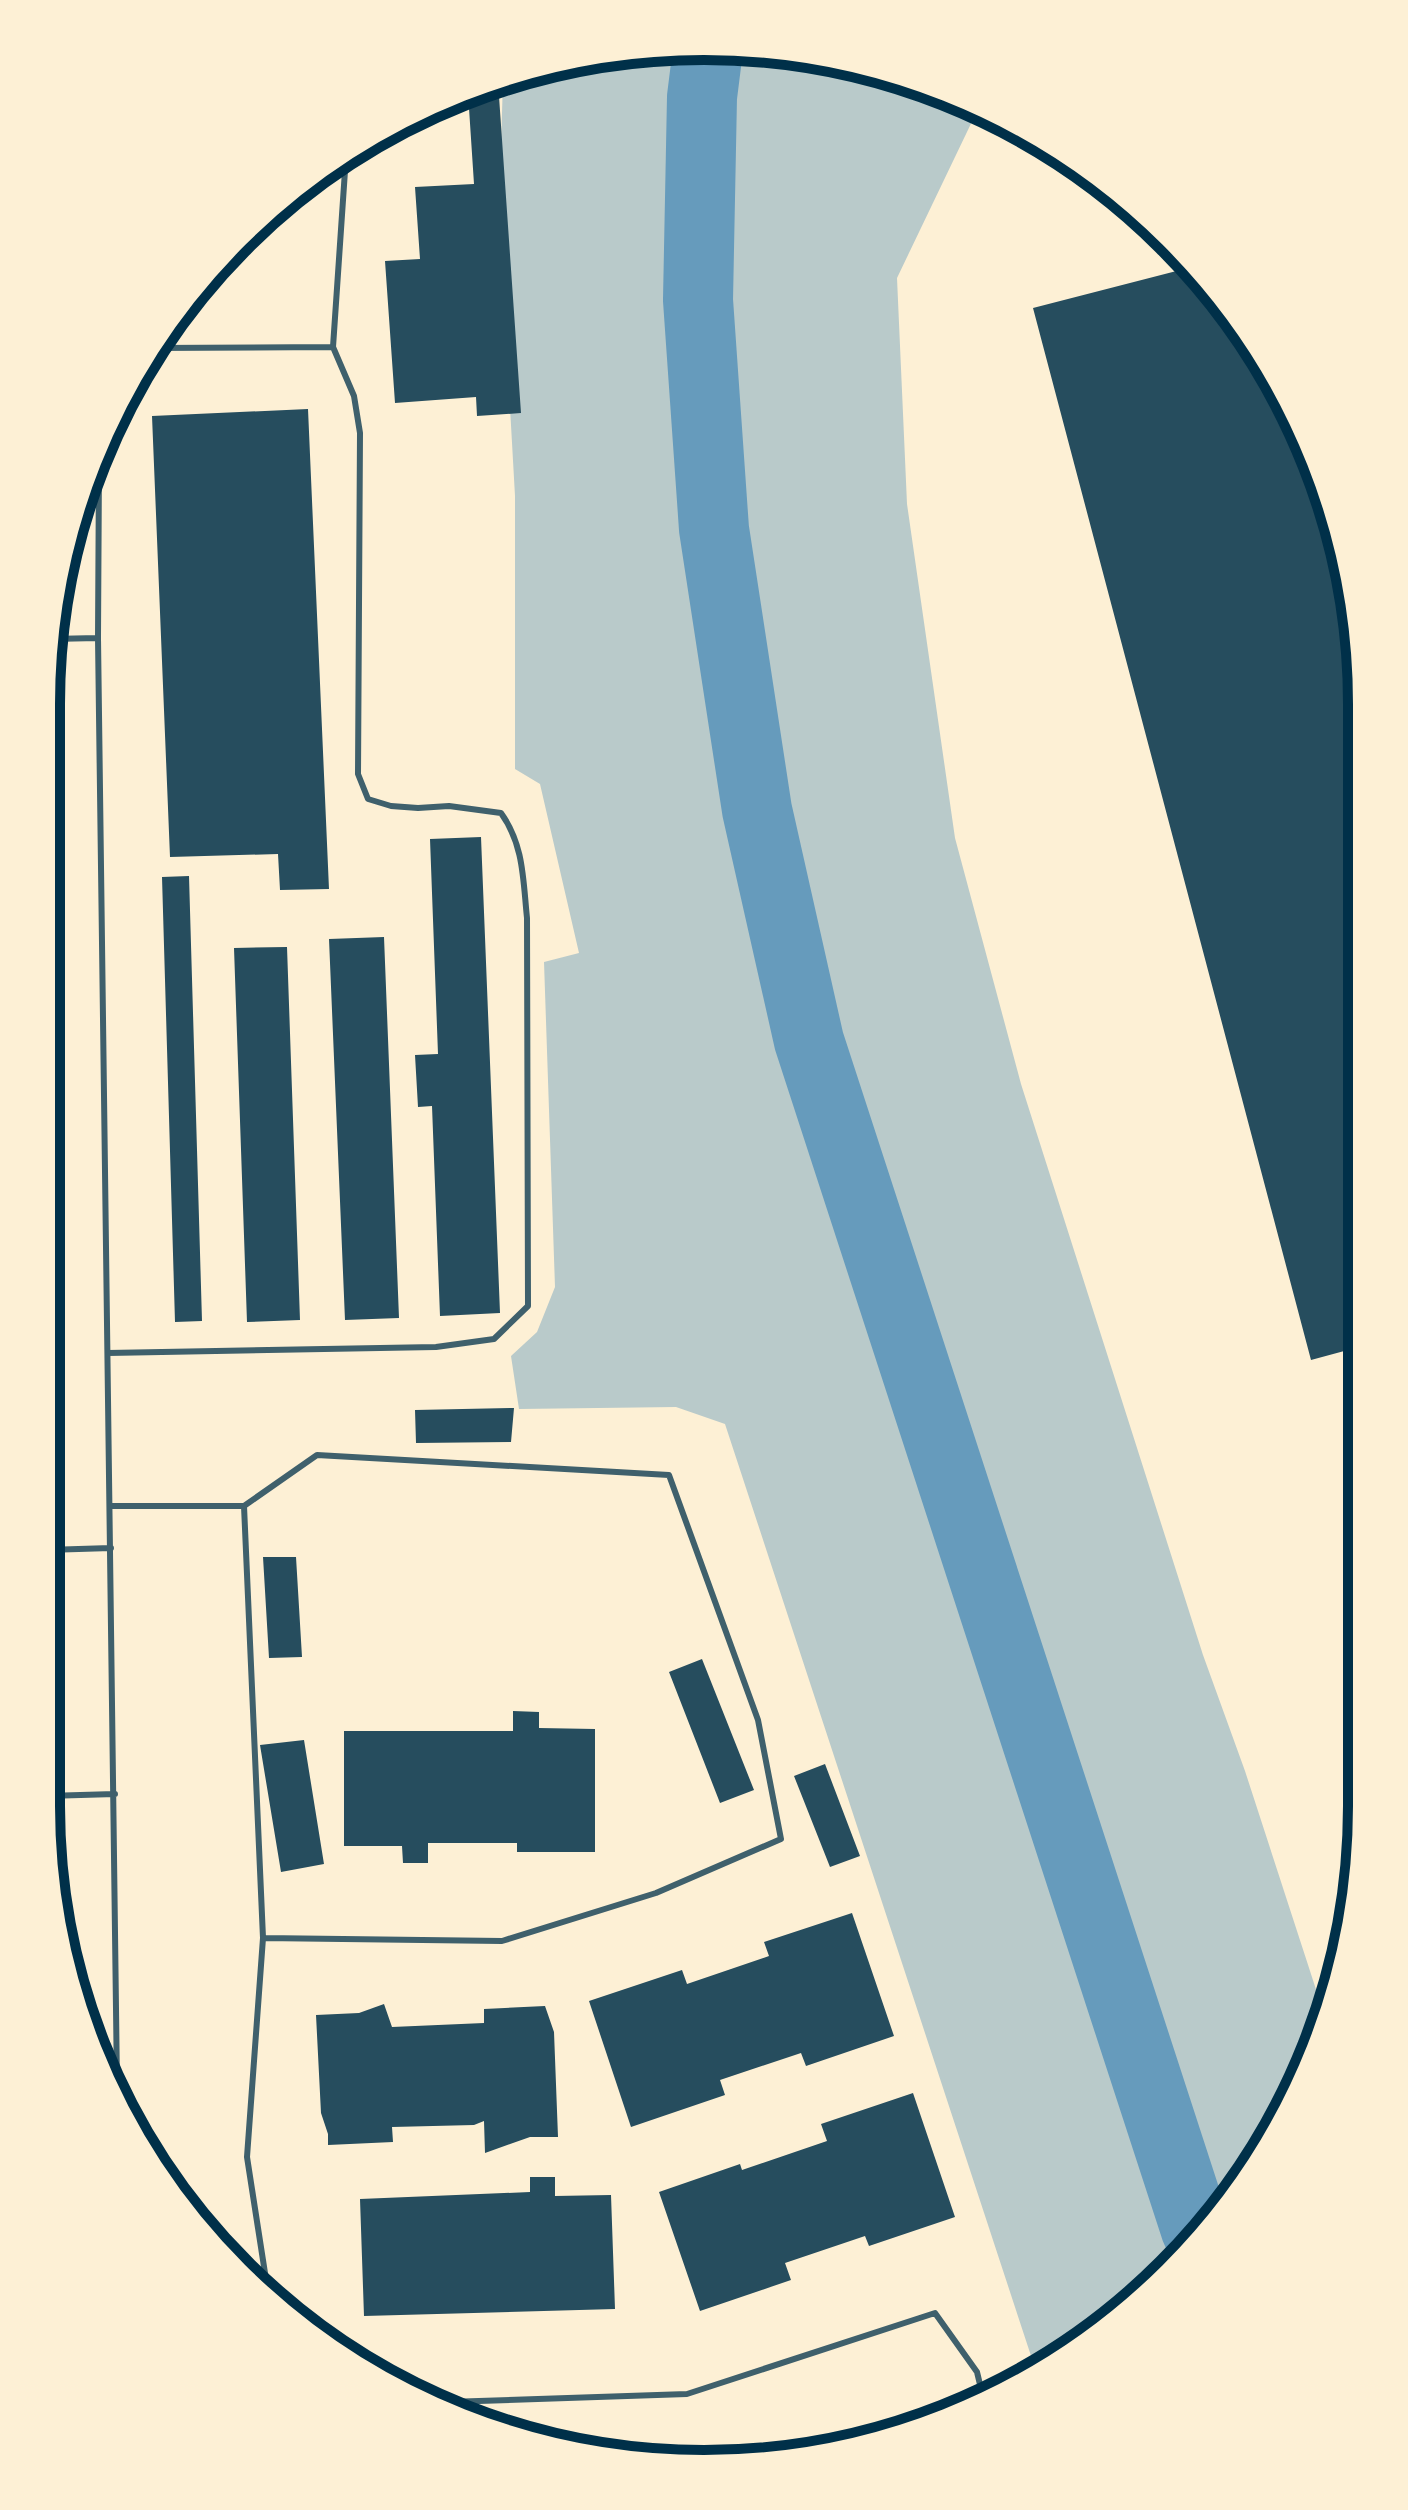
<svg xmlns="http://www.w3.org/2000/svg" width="1408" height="2510" font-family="Figtree,sans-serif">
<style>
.green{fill:#b9caca}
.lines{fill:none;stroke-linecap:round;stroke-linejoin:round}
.river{stroke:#669bbc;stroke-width:70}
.building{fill:#264d5e}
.service{stroke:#3f606c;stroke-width:6}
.rim{fill:none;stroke:#003049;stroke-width:10}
</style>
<rect width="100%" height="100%" fill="#fdf0d5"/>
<path class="green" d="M 661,47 L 790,52 L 916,81 L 978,109 L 897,278 L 907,504 L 955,838 L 1021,1084 L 1203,1655 L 1245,1771 L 1324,2014 L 1274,2135 L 1138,2301 L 1034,2365 L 725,1424 L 676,1407 L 519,1409 L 511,1356 L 537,1332 L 555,1287 L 544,962 L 579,953 L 540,784 L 515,769 L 515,496 L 499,212 L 503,80 L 534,68 Z"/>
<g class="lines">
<path class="river" d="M 708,49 L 702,97 L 698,300 L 714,529 L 757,810 L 809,1041 L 1196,2230"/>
</g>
<path class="building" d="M 498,82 L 521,413 L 477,416 L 476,397 L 395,403 L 385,261 L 420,259 L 415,187 L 474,184 L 468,93 Z
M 1192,267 L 1251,339 L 1327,492 L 1356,619 L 1359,1347 L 1311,1360 L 1033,308 Z
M 308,409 L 329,889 L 280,890 L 278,854 L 170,857 L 152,416 Z
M 481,837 L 500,1313 L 440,1316 L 432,1106 L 418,1107 L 415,1055 L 438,1054 L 430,839 Z
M 189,876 L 202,1321 L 175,1322 L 162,877 Z
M 384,937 L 399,1318 L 345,1320 L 329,939 Z
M 287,947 L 300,1320 L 247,1322 L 234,948 Z
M 514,1408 L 511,1442 L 416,1443 L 415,1410 Z
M 263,1557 L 296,1557 L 302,1657 L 269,1658 Z
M 702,1659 L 754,1790 L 720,1803 L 669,1672 Z
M 513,1711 L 539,1712 L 539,1728 L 595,1729 L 595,1852 L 517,1852 L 517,1843 L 428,1843 L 428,1863 L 403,1863 L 402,1846 L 344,1846 L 344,1731 L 513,1731 Z
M 304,1740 L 324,1864 L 281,1872 L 260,1745 Z
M 825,1764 L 860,1856 L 830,1867 L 794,1776 Z
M 852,1913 L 894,2036 L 806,2066 L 801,2053 L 720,2080 L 725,2095 L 631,2127 L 589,2001 L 682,1970 L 687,1984 L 769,1956 L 764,1942 Z
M 384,2004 L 392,2027 L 484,2023 L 484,2009 L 545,2006 L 554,2032 L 558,2137 L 530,2137 L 485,2153 L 484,2121 L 474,2125 L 392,2127 L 393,2142 L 328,2145 L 328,2134 L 321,2113 L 316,2015 L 359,2013 Z
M 913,2093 L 955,2217 L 869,2246 L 865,2236 L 785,2263 L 791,2280 L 700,2311 L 659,2192 L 740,2164 L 742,2170 L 827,2141 L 821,2124 Z
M 530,2177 L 555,2177 L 555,2196 L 611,2195 L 615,2309 L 364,2316 L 360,2199 L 530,2192 Z"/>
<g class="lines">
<path class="service" d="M 154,348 L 333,347 L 346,156
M 99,461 L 98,638 L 117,2085
M 51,639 L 98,638
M 108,1353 L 436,1347 L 494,1339 L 528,1306 L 527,918 C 523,880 524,845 501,813 L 449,806 L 418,808 L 391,806 L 368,799 L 358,774 L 360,433 L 354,396 L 333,347
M 111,1506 L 244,1506 L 317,1455 L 669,1475 L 758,1720 L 781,1839 L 656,1893 L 502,1941 L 263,1938 L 244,1506
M 46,1550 L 111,1548
M 46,1796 L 115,1794
M 263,1938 L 247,2157 L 267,2286
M 447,2402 L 687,2394 L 935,2313 L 977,2372 L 983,2397"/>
</g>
<path d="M0 0H1408V2510H0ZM704 60H704A644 644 0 0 1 1348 704V1806A644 644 0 0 1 704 2450H704A644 644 0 0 1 60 1806V704A644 644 0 0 1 704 60Z" fill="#fdf0d5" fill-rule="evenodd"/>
<path class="rim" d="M704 60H704A644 644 0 0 1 1348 704V1806A644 644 0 0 1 704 2450H704A644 644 0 0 1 60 1806V704A644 644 0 0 1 704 60Z"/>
</svg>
